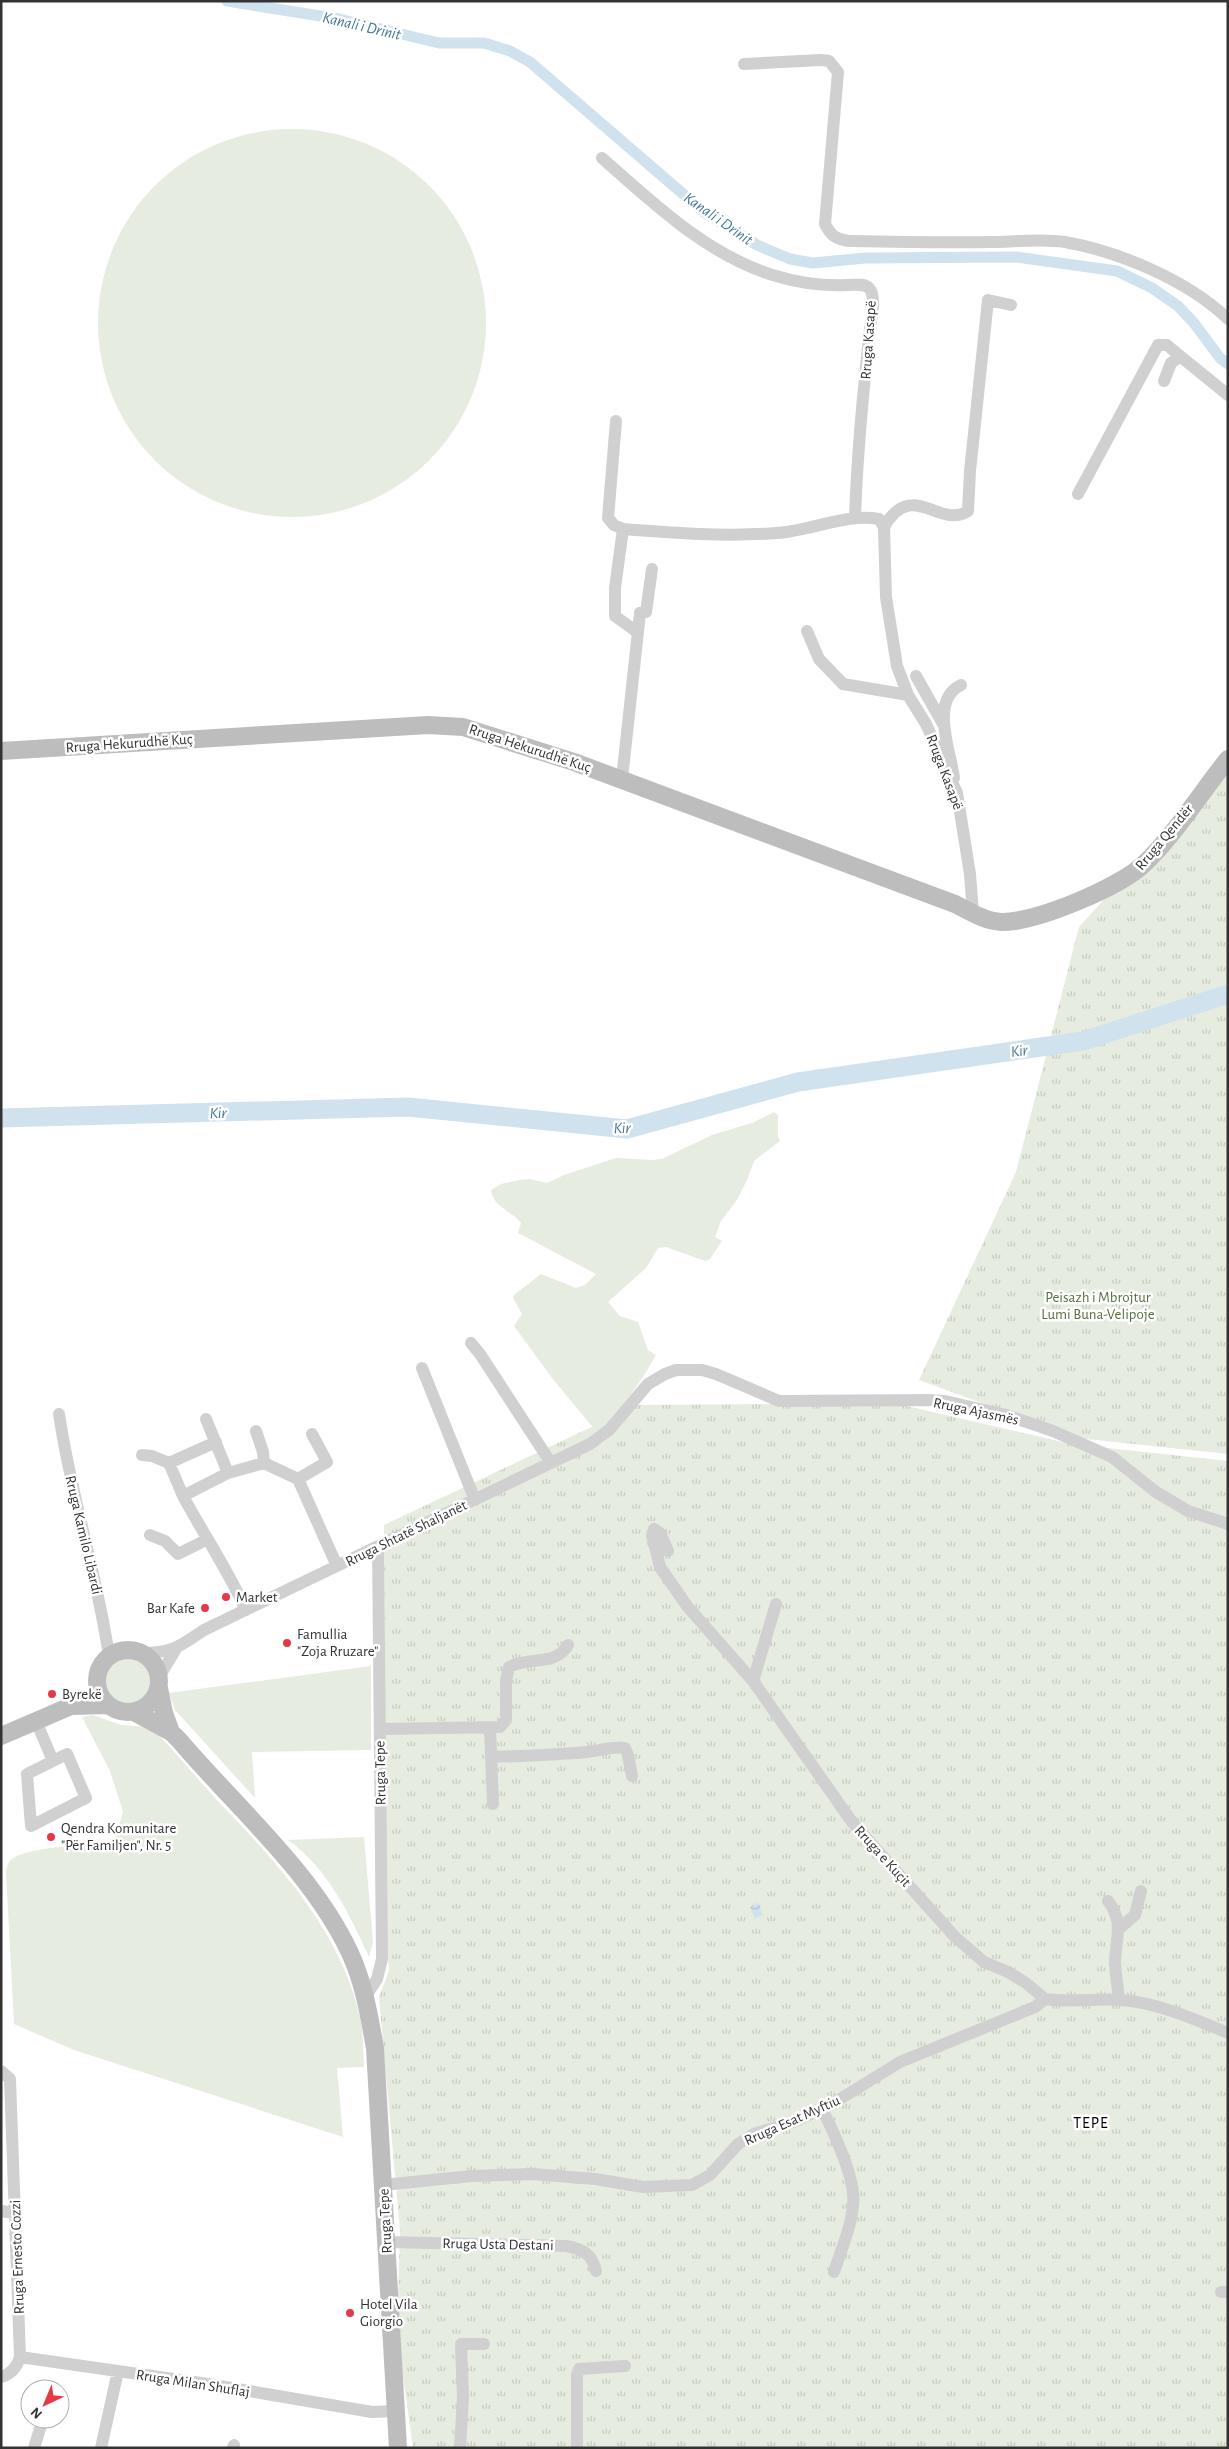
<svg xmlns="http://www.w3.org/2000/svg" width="1229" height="2449" font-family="'Alegreya Sans',sans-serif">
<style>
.green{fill:#e6ecdf}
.park{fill:url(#park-tufts)}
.water{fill:url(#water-waves)}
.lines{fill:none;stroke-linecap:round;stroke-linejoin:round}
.canal{stroke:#cfe2ee;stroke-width:11}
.river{stroke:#cfe2ee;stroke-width:19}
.street{stroke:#d0d0d0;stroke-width:12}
.secondary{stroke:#bdbdbd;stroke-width:18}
.poi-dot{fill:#e63946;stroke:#fff;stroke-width:2}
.labels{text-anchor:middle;stroke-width:5;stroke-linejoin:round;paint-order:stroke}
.street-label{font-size:15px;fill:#333;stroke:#fff}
.park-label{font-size:15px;fill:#56703f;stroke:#fff}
.poi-label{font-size:15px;fill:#333;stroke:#fff;text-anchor:start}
.water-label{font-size:16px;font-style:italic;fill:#3f7597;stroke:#fff}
.neighbourhood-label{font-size:16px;letter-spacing:1px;fill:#000;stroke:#fff}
</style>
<defs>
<pattern id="park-tufts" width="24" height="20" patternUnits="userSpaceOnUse" patternTransform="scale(1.25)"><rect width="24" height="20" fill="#e6ecdf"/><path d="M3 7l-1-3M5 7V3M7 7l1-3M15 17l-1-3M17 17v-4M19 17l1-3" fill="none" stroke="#c6cbc0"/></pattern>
<pattern id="water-waves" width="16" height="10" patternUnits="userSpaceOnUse" patternTransform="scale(1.25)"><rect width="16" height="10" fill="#cfe2ee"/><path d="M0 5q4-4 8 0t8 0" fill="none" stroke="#b2c2cd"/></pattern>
</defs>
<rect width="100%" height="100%" fill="#fff"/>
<path class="green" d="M98 323a194 194 0 1 1 388 0a194 194 0 1 1-388 0Z
M 774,1112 L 778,1115 L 778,1136 L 780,1141 L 754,1161 L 747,1180 L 737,1200 L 721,1221 L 715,1237 L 722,1241 L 710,1259 L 705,1261 L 666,1247 L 658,1248 L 646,1268 L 608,1302 L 620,1316 L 638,1322 L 648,1350 L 656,1355 C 640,1383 622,1411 596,1431 L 552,1378 L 514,1326 L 522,1314 L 513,1298 L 514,1295 L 541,1274 L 576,1288 L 585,1285 L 596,1274 L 518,1233 L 521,1223 C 512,1210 494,1209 491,1190 L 501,1184 L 520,1180 L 530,1179 L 547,1183 L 564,1175 L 616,1158 L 652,1160 L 662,1159 L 712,1135 L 752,1123 Z
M104 1682a24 24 0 1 1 48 0a24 24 0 1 1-48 0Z
M 371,1666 L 371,1750 L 252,1752 L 255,1798 L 175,1710 L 169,1693 Z
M 93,1715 L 121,1725 L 148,1727 L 156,1732 C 176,1753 195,1776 214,1797 C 274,1860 341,1929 360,2018 C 364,2034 363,2051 364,2067 L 337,2068 L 343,2137 L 74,2050 L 14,2024 L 6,1872 C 7,1868 7,1864 10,1861 C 23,1846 92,1845 114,1843 L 123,1812 L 110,1771 L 82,1717 Z
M 364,1837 L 373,1942 L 369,1957 C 349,1913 328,1869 288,1840 Z"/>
<path class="park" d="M 1228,763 L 1228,1454 L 1077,1438 L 919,1380 L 1016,1172 L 1079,927 Z
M 894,1403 L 1071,1444 L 1228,1461 L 1228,2448 L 413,2448 L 397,2333 L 400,2231 L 379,1997 L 389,1971 L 386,1924 L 384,1525 L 638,1405 Z"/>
<path class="water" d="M 758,1903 L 763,1915 L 755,1919 L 750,1907 Z"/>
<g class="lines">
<path class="canal" d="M 227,1 L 339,19 L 439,43 L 484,43 L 510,51 L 530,62 L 704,212 L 757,245 L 790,259 L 813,263 L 865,258 L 1016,257 L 1117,271 L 1152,288 L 1178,306 L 1194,323 L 1220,358 L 1228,364"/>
<path class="river" d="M 1,1118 L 408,1107 L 627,1129 L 798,1082 L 1083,1041 L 1228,994"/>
<path class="street" d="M 744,64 L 821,60 L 829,61 L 838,72 L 825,224 C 831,236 836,239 849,241 C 896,242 942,243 989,242 C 1013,242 1041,238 1065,242 C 1120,252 1187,280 1228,319
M 602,158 C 654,204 708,256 776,276 C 799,283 824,286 847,285 C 854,285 864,283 869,288 C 877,296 871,319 870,329 C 863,392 857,455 855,518
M 1164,381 L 1171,363 L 1180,356 L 1228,395
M 616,421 L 608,518 L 614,525 L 623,529 L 615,588 L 615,616 L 637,632
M 1078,494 L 1158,345 L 1167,345 L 1180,356
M 884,527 C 912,478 940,530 968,511 L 970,471 L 988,300 L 1011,305
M 623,529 C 674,533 726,537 777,533 C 811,531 846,513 879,519 L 884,527 L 886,597 L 897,666 L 908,695 L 926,724 L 957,793 L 970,874 L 973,913
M 807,631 L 819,659 L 843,684 L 908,695
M 916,676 L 943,724
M 954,778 C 951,752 929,700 961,685
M 622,779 L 640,613 L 646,612 L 652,569
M 471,1343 L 480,1354 L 551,1463
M 422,1368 L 475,1500
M 59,1414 C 71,1496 97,1574 109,1656
M 206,1419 L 228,1473
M 256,1431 L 263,1452 L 264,1463
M 142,1455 L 152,1456 L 169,1463
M 298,1479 L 327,1462 L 312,1434
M 183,1496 L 169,1463 L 216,1442
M 150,1535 L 165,1541 L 178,1554 L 206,1540
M 668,1551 L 660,1533 L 654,1529 L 652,1535 L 660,1567 L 687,1606 L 753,1681 L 852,1822 L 955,1937 L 984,1962 L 1008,1972 L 1026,1983 L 1045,1999
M 246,1610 C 228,1570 204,1535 183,1496 L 228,1473 L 264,1463 L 298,1479 L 337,1566
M 141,1653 C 173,1653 179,1647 204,1630 L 590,1444 L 609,1430 L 648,1384 L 665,1374 L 676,1370 L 702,1370 L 716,1374 L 779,1401 L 929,1400 L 945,1401 L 1006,1415 L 1053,1431 L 1112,1457 L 1156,1492 L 1188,1511 L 1228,1524
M 159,1677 L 176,1649
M 753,1681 L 776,1604
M 36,1721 L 53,1761
M 380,1729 L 500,1727 L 506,1720 L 506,1681 L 509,1667 C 529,1656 555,1667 568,1645
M 490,1729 L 493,1804
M 67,1754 L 86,1798 L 31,1826 L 27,1774 Z
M 491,1757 C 523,1756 554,1755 586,1752 C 599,1751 612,1746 625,1748 L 628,1755 L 632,1776
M 1108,1901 C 1124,1921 1116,1938 1115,1961 C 1115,1973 1118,1987 1119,2000
M 1120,1928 L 1135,1915 L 1141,1891
M 366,1996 L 377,1979 L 382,1959 L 378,1547
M 1045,1999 C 1071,2003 1096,1998 1122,2000 C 1158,2003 1194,2019 1228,2033
M 1,2071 L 10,2079 L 20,2357 C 17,2367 12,2374 1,2377
M 822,2109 C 833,2130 851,2170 853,2193 C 856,2216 841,2250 834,2272
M 383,2185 L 471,2176 L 533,2174 L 595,2179 L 643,2187 L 692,2185 L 710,2175 L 738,2144 L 754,2134 L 793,2122 L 832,2104 L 900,2062 L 1035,2007 L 1045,1999
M 1,2211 L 15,2213
M 386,2242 L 566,2246 C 583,2249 592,2254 596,2271
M 1221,2292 L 1228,2292
M 20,2357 L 208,2384 L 372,2412 L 396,2411
M 34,2448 L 43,2419
M 101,2448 L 118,2371
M 233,2448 L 234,2445
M 460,2448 L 463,2397 L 461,2344 L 484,2344
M 577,2448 L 577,2375 L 579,2369 L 625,2366"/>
<path class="secondary" d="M 1,751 L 428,725 L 463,727 L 574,762 L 955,904 C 969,911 984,921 1001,922 C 1035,923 1120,887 1144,864 C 1174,836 1202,791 1228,759
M97 1681a31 31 0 1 1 62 0a31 31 0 1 1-62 0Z
M 159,1688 L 164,1713 L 171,1732
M 134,1712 L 171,1732 L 179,1740 C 236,1807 313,1873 350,1953 C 364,1983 369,2015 375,2048 L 398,2448
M 1,1736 L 71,1706 L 107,1705"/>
</g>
<g class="poi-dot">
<circle cx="226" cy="1597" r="5"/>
<circle cx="205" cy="1608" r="5"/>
<circle cx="287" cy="1643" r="5"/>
<circle cx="52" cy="1694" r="5"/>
<circle cx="51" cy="1837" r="5"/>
<circle cx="350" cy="2313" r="5"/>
</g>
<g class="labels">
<g class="street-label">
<text transform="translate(868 340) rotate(-86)" y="5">Rruga Kasapë</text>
<text transform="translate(129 743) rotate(-4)" y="5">Rruga Hekurudhë Kuç</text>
<text transform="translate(530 748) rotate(18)" y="5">Rruga Hekurudhë Kuç</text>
<text transform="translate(945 772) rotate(69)" y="5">Rruga Kasapë</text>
<text transform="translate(1164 837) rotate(-50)" y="5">Rruga Qendër</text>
<text transform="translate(976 1411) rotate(12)" y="5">Rruga Ajasmës</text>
<text transform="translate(406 1533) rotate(-26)" y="5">Rruga Shtatë Shaljanët</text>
<text transform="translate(84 1535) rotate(77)" y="5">Rruga Kamilo Libardi</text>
<text transform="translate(380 1773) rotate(-91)" y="5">Rruga Tepe</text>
<text transform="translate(883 1856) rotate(48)" y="5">Rruga e Kuçit</text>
<text transform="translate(792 2120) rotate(-24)" y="5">Rruga Esat Myftiu</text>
<text transform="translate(385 2221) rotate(-93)" y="5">Rruga Tepe</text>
<text transform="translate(498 2244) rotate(1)" y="5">Rruga Usta Destani</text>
<text transform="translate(17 2257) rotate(-92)" y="5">Rruga Ernesto Cozzi</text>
<text transform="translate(193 2383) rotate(9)" y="5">Rruga Milan Shuflaj</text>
</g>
<g class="park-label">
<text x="1098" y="1302">Peisazh i Mbrojtur<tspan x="1098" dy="17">Lumi Buna-Velipoje</tspan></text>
</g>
<g class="poi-label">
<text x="236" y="1602">Market</text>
<text x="195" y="1613" text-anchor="end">Bar Kafe</text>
<text x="297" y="1639">Famullia<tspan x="297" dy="17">"Zoja Rruzare"</tspan></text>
<text x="62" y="1699">Byrekë</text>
<text x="61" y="1833">Qendra Komunitare<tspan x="61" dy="17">"Për Familjen", Nr. 5</tspan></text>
<text x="360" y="2309">Hotel Vila<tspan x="360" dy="17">Giorgio</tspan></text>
</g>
<g class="water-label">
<text transform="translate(362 25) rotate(13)" y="6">Kanali i Drinit</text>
<text transform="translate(719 218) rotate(35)" y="6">Kanali i Drinit</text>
<text transform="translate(1019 1050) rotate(-8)" y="6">Kir</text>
<text transform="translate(218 1112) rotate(-2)" y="6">Kir</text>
<text transform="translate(622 1127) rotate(-2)" y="6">Kir</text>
</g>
<g class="neighbourhood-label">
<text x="1091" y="2128">TEPE</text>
</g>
</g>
<rect width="1229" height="2449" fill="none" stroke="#333333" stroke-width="5"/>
<g transform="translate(45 2404) rotate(224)"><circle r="24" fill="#ffffff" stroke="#adadad"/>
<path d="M0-4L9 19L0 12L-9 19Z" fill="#e63946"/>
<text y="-8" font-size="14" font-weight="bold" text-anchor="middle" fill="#333333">N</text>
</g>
</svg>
